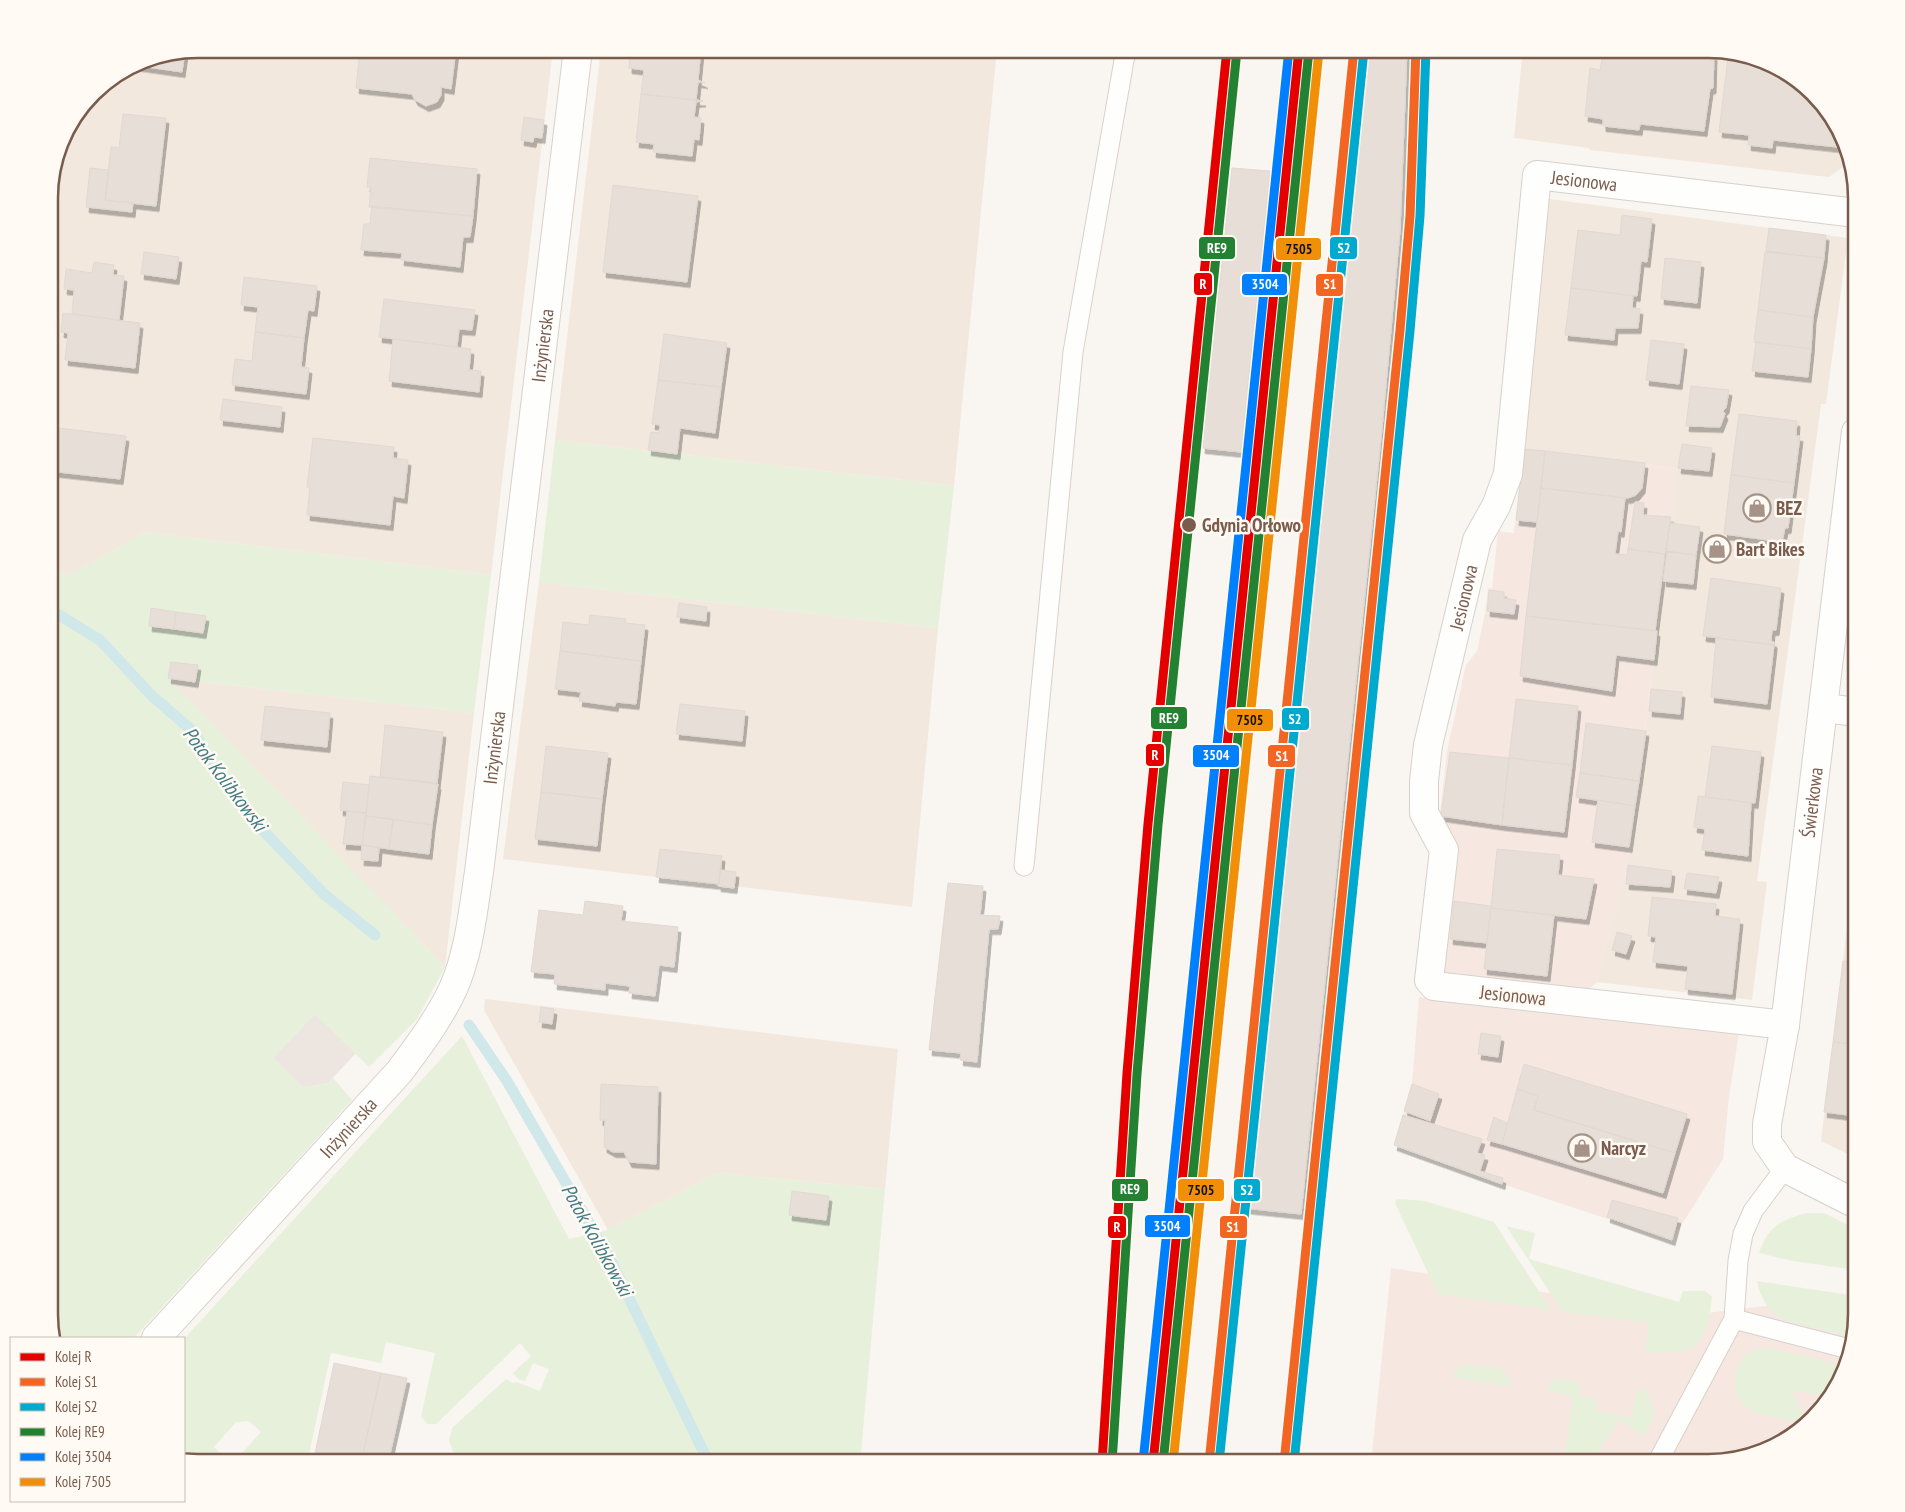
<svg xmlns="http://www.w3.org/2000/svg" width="1905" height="1512" font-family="'PT Sans Narrow',sans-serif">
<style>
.residential{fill:#f2e8de}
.commercial{fill:#f6e8e1}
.industrial{fill:#ede5e0}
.green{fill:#e7f0db}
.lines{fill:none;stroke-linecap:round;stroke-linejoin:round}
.stream{stroke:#d0e8ea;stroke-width:11}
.building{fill:#e6ded7;stroke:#e2d8d2;filter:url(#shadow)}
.lane-casing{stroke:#d7d1cb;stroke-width:21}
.street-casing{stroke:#d7d1cb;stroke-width:30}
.lane{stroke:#fefefd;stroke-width:19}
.street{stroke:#fefefd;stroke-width:28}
.rail-1-casing{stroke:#fffaf3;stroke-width:12}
.rail-2-casing{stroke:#fffaf3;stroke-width:12}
.rail-3-casing{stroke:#fffaf3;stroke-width:12}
.rail-4-casing{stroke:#fffaf3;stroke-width:12}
.rail-5-casing{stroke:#fffaf3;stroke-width:12}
.rail-6-casing{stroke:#fffaf3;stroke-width:12}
.rail-1{stroke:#e50000;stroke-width:9}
.rail-2{stroke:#f26522;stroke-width:9}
.rail-3{stroke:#00a9ce;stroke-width:9}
.rail-4{stroke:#238132;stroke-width:9}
.rail-5{stroke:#0080ff;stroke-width:9}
.rail-6{stroke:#f28f08;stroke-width:9}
.stop-dot{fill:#7a5c4d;stroke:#fffaf3;stroke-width:2}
.labels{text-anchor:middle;stroke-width:5;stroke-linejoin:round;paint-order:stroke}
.street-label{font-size:19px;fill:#7a5c4d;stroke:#fffaf3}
.poi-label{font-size:19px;font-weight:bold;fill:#7a5c4d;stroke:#fffaf3;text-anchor:start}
.stop-label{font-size:19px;font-weight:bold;fill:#7a5c4d;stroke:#fffaf3;text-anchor:start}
.water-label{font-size:20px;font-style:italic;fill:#437c86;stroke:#fffaf3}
.rim{fill:none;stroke:#7a5c4d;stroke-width:2.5}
.line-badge{stroke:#fffaf3;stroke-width:2}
.badge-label{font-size:14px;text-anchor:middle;font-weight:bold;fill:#fff}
.pale-badge-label{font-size:14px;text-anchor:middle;font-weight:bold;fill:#111}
</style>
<defs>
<filter id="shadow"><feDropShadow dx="3" dy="5.5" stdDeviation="0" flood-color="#0004"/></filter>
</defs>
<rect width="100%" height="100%" fill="#f9f5f0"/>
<path class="residential" d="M 197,49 L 553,49 L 491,575 L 145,532 L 71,575 L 49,567 L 49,187 L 64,131 L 99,86 L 141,60 Z
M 601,49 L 997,49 L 954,486 L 555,440 Z
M 1523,49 L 1708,49 L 1764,60 L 1805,85 L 1841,132 L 1847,156 L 1846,165 L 1829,177 L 1590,150 L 1589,148 L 1514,138 Z
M 1549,199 L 1848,238 L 1826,404 L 1821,404 L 1757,881 L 1767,882 L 1752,1000 L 1597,982 L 1628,865 L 1678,469 L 1524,449 Z
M 539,582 L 938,628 L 912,907 L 503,859 Z
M 168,678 L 474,713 L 445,967 Z
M 1856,854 L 1856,1158 L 1821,1141 Z
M 485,999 L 898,1049 L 885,1189 L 718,1173 L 608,1230 L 484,1010 Z"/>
<path class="commercial" d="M 1524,449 L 1678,469 L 1628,865 L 1597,982 L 1589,989 L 1578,993 L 1422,972 L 1447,751 L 1466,665 L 1477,651 L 1485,613 L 1488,588 L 1492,588 L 1498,531 L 1514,533 Z
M 1419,997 L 1739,1033 L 1729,1097 L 1723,1159 L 1672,1240 L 1478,1176 L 1394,1145 L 1412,1084 Z
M 1391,1268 L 1690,1315 L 1783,1304 L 1854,1325 L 1845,1371 L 1820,1412 L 1773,1448 L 1708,1463 L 1371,1463 Z"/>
<path class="industrial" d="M 315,1014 L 356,1053 L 328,1083 L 303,1087 L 273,1058 Z"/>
<path class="green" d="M 555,440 L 954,486 L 938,628 L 539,582 Z
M 145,532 L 491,575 L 474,713 L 169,678 L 445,967 L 417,1019 L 369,1067 L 315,1014 L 273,1058 L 303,1087 L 328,1083 L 333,1078 L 352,1100 L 134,1338 L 53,1338 L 49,1324 L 49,567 L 71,575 Z
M 462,1036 L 569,1239 L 608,1230 L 718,1173 L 885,1189 L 860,1463 L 451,1463 L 453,1452 L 449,1440 L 452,1428 L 506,1379 L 513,1383 L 516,1382 L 540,1391 L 549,1369 L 533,1363 L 525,1381 L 518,1379 L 513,1373 L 531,1356 L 520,1343 L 436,1424 L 428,1424 L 421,1417 L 435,1353 L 386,1342 L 381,1363 L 331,1353 L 307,1463 L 233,1463 L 261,1432 L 249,1421 L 236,1422 L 214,1447 L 219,1452 L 209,1463 L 184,1461 L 184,1339 Z
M 1397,1199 L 1425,1201 L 1494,1222 L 1551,1310 L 1438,1294 L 1395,1203 Z
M 1806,1213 L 1824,1213 L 1856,1229 L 1856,1270 L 1793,1261 L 1759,1253 C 1768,1227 1779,1221 1806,1213 Z
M 1506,1226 L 1535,1233 L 1529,1259 L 1679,1302 L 1683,1291 L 1705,1291 L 1712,1297 C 1706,1346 1698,1356 1645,1352 L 1649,1323 L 1563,1312 Z
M 1757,1281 L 1856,1296 L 1856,1315 L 1852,1337 L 1781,1319 C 1768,1310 1760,1297 1757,1281 Z
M 1771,1348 L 1846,1366 L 1829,1397 L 1792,1390 L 1806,1423 C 1788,1419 1758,1418 1744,1405 C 1730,1392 1733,1364 1748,1353 C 1754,1350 1764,1349 1771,1348 Z
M 1466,1364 L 1501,1368 L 1508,1376 L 1511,1387 L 1453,1377 L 1456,1369 Z
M 1556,1379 L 1580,1382 L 1580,1395 L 1597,1399 L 1596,1410 L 1632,1418 L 1636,1393 L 1643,1388 C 1659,1406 1656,1418 1643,1436 L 1619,1420 L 1590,1463 L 1564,1463 L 1573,1397 L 1548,1391 L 1549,1382 Z"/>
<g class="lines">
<path class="stream" d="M 49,609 L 100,640 L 152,696 L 195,733 L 217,775 L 251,818 L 324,894 L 375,935
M 469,1025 L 507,1081 L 610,1259 L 709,1463"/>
</g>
<path class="building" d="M 360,49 L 456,49 L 451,89 L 441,87 L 441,95 L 437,102 L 426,106 L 415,100 L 412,94 L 356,88 Z
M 630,49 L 701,49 L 698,80 L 705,83 L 698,82 L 696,100 L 703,101 L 641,94 L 644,70 L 629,68 Z
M 1362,49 L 1407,49 L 1400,230 L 1382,428 L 1301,1214 L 1243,1208 Z
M 1612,49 L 1683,49 L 1683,51 L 1714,55 L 1713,88 L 1710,89 L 1704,131 L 1640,124 L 1639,130 L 1603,126 L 1603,119 L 1585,116 L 1590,68 L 1600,70 L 1602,58 L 1611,59 Z
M 185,51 L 182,72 L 133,65 L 141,60 Z
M 1728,58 L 1771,64 L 1805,85 L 1839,130 L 1837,147 L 1773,140 L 1772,148 L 1748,145 L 1749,135 L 1719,132 Z
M 641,94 L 703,101 L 696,102 L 694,117 L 701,118 L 699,140 L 694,139 L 692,156 L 653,152 L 654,144 L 636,142 Z
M 123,114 L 166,118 L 156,206 L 105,200 L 111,147 L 119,148 Z
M 524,117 L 544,120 L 542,138 L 534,137 L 533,142 L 521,140 Z
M 370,158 L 477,169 L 473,216 L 369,207 L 371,187 L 367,187 Z
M 90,168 L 109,170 L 105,200 L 133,203 L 132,212 L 86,207 Z
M 1232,168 L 1270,171 L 1241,452 L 1202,448 Z
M 613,185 L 698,196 L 687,282 L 603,272 Z
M 372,206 L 473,216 L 470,237 L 463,237 L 460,267 L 401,260 L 402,253 L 361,250 L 364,224 L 370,224 Z
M 1622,215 L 1652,219 L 1647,262 L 1641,261 L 1637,296 L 1571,288 L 1578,230 L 1620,235 Z
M 1769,228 L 1826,235 L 1824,258 L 1766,251 Z
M 144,252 L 179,257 L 176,279 L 141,274 Z
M 1765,252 L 1824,258 L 1813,317 L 1758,310 Z
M 1665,258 L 1701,262 L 1697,303 L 1661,299 Z
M 94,262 L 114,265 L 113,275 L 124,276 L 119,320 L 72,314 L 74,290 L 64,289 L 66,269 L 92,273 Z
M 244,277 L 317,286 L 314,311 L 308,310 L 304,338 L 255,332 L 258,307 L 241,305 Z
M 1571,288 L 1633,296 L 1632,308 L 1640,309 L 1638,328 L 1615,328 L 1614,340 L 1565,335 Z
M 384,299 L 475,310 L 472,330 L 459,329 L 457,347 L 379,337 Z
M 1758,310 L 1813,317 L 1811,349 L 1754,342 Z
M 63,313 L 140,323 L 135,368 L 65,360 L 68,333 L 61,332 Z
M 255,332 L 304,338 L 301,367 L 309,368 L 306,394 L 232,385 L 235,359 L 252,361 Z
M 664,334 L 727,343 L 721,387 L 658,380 Z
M 393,339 L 471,349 L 469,370 L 481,371 L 479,392 L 389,381 Z
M 1651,340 L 1684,344 L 1679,384 L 1646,380 Z
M 1756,342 L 1811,349 L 1808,377 L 1752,371 Z
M 658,380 L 721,387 L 715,433 L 680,428 L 677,454 L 648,450 L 651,432 L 659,433 L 660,425 L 652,424 Z
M 1691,386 L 1729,390 L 1726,408 L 1723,411 L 1725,414 L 1720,427 L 1686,426 Z
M 223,399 L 282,407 L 280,427 L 220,420 Z
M 1739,414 L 1797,421 L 1796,436 L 1800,436 L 1794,483 L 1731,475 Z
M 49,427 L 126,436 L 120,479 L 49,471 Z
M 313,438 L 394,447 L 393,458 L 408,460 L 404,498 L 393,496 L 390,525 L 307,515 L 310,487 L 307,487 Z
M 1682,444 L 1712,448 L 1709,471 L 1678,468 Z
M 1524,449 L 1545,451 L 1537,522 L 1516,520 Z
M 1545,451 L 1645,463 L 1642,488 L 1636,495 L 1628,498 L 1541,488 Z
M 1731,475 L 1794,483 L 1788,528 L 1785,528 L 1782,542 L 1724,534 Z
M 1541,488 L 1625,498 L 1621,532 L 1618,531 L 1615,554 L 1627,555 L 1628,549 L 1665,554 L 1655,631 L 1526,616 Z
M 1635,502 L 1644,503 L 1643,515 L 1671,517 L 1665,554 L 1628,549 Z
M 1670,523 L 1700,527 L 1696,555 L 1666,551 Z
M 1667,552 L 1696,555 L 1693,584 L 1663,581 Z
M 1711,578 L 1781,588 L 1776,630 L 1772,630 L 1771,641 L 1774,642 L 1774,645 L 1703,636 Z
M 1489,590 L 1504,592 L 1504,598 L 1516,600 L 1514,614 L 1487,611 Z
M 679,603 L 707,607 L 706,621 L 677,617 Z
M 151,608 L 176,612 L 174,629 L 149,626 Z
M 176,612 L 206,616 L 203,633 L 174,629 Z
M 590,615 L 626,619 L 625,623 L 645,625 L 641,661 L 560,651 L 563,622 L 589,625 Z
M 1526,616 L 1657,631 L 1654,660 L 1616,655 L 1612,691 L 1520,676 Z
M 1716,638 L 1774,645 L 1767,704 L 1711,697 Z
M 560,651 L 641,661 L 636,704 L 616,702 L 615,706 L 579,701 L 581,692 L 555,689 Z
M 171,662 L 198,665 L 195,682 L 168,678 Z
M 1651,689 L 1682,692 L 1680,714 L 1649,711 Z
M 1516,699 L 1578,706 L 1572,765 L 1509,758 Z
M 680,704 L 745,711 L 742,741 L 676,734 Z
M 265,706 L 330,713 L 327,747 L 261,740 Z
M 1586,723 L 1646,731 L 1639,781 L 1580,773 Z
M 385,725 L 443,732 L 437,783 L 380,777 Z
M 546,746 L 608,753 L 602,799 L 541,792 Z
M 1712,746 L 1761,752 L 1755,803 L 1705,797 Z
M 1450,752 L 1509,758 L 1502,825 L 1441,816 Z
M 1509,758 L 1572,765 L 1564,832 L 1502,825 Z
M 1580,773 L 1639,781 L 1635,806 L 1576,797 Z
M 370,776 L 438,784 L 432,825 L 366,816 Z
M 343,782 L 369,785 L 366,813 L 340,810 Z
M 541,792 L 602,799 L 597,846 L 535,839 Z
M 1698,796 L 1751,803 L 1748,856 L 1702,850 L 1705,829 L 1694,827 Z
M 1598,800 L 1635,806 L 1629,847 L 1592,842 Z
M 347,811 L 366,813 L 362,845 L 343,844 Z
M 366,816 L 393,819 L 389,849 L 362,845 Z
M 393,819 L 432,825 L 429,854 L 389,849 Z
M 362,845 L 379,848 L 378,861 L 361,860 Z
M 660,849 L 722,856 L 719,884 L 656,877 Z
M 1497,849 L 1560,855 L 1558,875 L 1594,879 L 1586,919 L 1491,908 Z
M 1628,865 L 1672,871 L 1670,887 L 1626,884 Z
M 720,870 L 736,872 L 734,888 L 718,886 Z
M 1687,873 L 1719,877 L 1716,893 L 1684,889 Z
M 948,883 L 983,886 L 980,915 L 1000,916 L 998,929 L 989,929 L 977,1062 L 960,1060 L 961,1053 L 929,1050 Z
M 1652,897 L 1716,904 L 1715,916 L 1740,919 L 1732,994 L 1685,989 L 1688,966 L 1653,962 L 1656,937 L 1648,936 Z
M 585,901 L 623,906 L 621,921 L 678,927 L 674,967 L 659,965 L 655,996 L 629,993 L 630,986 L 605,983 L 605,990 L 554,984 L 555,974 L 531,972 L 539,910 L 583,915 Z
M 1454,901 L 1491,906 L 1487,943 L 1450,939 Z
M 1854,901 L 1856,901 L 1856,923 L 1852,922 Z
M 1491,908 L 1554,915 L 1547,976 L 1484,969 Z
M 1617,932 L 1632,936 L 1626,954 L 1612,950 Z
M 1843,961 L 1856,963 L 1856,1044 L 1833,1042 Z
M 541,1007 L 554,1009 L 552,1024 L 539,1022 Z
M 1481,1033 L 1501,1036 L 1498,1057 L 1478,1054 Z
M 1833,1042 L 1856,1044 L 1856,1116 L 1824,1112 Z
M 1524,1064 L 1687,1114 L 1675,1153 L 1534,1110 L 1538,1096 L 1517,1089 Z
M 601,1084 L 658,1087 L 656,1164 L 629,1162 L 624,1152 L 613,1152 L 604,1147 L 605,1120 L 600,1120 Z
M 1412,1084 L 1439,1094 L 1430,1121 L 1404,1111 Z
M 1517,1089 L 1538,1096 L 1534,1110 L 1675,1153 L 1663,1193 L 1502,1144 Z
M 1403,1115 L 1482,1139 L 1477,1153 L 1485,1155 L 1480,1171 L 1503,1178 L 1502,1184 L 1394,1145 Z
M 1494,1117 L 1507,1123 L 1502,1144 L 1487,1140 Z
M 792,1191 L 829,1196 L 826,1220 L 789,1215 Z
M 1612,1200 L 1678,1218 L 1672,1240 L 1607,1217 Z
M 334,1363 L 381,1373 L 361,1463 L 313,1463 Z
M 381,1373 L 407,1378 L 388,1463 L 361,1463 Z"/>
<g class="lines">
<g class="lane-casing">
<path id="lane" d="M 1024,866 L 1073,352 L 1126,49
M 1734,1319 L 1849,1349
M 1657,1463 L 1734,1319 L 1738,1261 L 1743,1234 L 1753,1211 L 1785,1168"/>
</g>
<g class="street-casing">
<g id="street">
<path d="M 1825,708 L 1856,712"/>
<path id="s1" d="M 1785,1025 L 1434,986 L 1429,980 L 1444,850 L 1424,813 L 1424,781 L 1428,745 L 1477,540 L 1496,506 L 1508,474 L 1537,175 L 1856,213"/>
<path id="s2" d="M 1856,1204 L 1785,1168 L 1767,1142 L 1767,1124 L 1785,1025 L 1856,432"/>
<path id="s3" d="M 156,1338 L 400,1071 C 419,1045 439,1019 453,989 C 469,953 473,911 479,872 L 578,49"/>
</g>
</g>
<use href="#lane" class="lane"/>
<use href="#street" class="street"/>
<g class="rail-1-casing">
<path id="rail-1" d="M 1102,1463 L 1127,1073 L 1148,824 L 1227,49
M 1153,1463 L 1299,49"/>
</g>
<g class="rail-2-casing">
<path id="rail-2" d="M 1209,1463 L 1354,49
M 1284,1463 L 1400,330 L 1410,216 L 1416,49"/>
</g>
<g class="rail-3-casing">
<path id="rail-3" d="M 1219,1463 L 1364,50
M 1294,1463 L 1410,331 L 1420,216 L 1426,49"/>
</g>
<g class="rail-4-casing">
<path id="rail-4" d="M 1112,1463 L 1137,1074 L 1158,825 L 1237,50
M 1163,1463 L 1309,50"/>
</g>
<g class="rail-5-casing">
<path id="rail-5" d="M 1143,1462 L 1289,49"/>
</g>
<g class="rail-6-casing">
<path id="rail-6" d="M 1173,1463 L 1319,51"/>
</g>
<use href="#rail-1" class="rail-1"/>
<use href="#rail-2" class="rail-2"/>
<use href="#rail-3" class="rail-3"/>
<use href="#rail-4" class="rail-4"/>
<use href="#rail-5" class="rail-5"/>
<use href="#rail-6" class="rail-6"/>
</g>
<defs>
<g id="shop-ring" transform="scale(1.4375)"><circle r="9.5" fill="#fffaf3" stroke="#a69286" stroke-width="1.5"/><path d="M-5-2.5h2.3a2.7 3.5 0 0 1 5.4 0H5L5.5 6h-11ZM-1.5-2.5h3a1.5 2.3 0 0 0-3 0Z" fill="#a69286"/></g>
</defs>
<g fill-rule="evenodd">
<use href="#shop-ring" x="1757" y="508"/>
<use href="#shop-ring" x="1717" y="549"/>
<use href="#shop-ring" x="1582" y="1148"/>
</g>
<circle class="stop-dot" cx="1189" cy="525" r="8"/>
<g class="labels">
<g class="street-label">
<text dy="7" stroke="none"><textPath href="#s1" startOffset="1234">Jesionowa</textPath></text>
<text dy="7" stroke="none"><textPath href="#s3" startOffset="1110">Inżynierska</textPath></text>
<text dy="7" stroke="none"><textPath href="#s1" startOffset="754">Jesionowa</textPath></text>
<text dy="7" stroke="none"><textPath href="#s3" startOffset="705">Inżynierska</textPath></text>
<text dy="7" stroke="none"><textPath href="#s2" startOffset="454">Świerkowa</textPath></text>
<text transform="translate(1513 995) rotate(6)" y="7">Jesionowa</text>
<text dy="7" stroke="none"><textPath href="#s3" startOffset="285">Inżynierska</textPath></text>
</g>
<g class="poi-label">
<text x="1776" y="515">BEZ</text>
<text x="1736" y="556">Bart Bikes</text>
<text x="1601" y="1155">Narcyz</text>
</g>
<g class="stop-label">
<text x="1202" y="532">Gdynia Orłowo</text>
</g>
<g class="water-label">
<text transform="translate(225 779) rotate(53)" y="7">Potok Kolibkowski</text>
<text transform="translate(597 1240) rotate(61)" y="7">Potok Kolibkowski</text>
</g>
</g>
<path d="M0 0H1905V1512H0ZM198 58H1708A140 140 0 0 1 1848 198V1314A140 140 0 0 1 1708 1454H198A140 140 0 0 1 58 1314V198A140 140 0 0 1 198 58Z" fill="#fffaf3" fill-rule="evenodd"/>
<path class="rim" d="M198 58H1708A140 140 0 0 1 1848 198V1314A140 140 0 0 1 1708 1454H198A140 140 0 0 1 58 1314V198A140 140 0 0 1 198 58Z"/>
<g class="line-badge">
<rect x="1198" y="236" width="38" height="24" rx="5" fill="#238132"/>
<rect x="1329" y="236" width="29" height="24" rx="5" fill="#00a9ce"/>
<rect x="1275" y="237" width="47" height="24" rx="5" fill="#f28f08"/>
<rect x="1193" y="272" width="20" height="24" rx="5" fill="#e50000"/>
<rect x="1241" y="273" width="47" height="23" rx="5" fill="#0080ff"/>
<rect x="1315" y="273" width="29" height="24" rx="5" fill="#f26522"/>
<rect x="1150" y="706" width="38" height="24" rx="5" fill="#238132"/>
<rect x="1281" y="707" width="29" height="24" rx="5" fill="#00a9ce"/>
<rect x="1226" y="708" width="48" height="24" rx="5" fill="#f28f08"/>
<rect x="1145" y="743" width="20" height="24" rx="5" fill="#e50000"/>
<rect x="1192" y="744" width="48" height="24" rx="5" fill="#0080ff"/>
<rect x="1267" y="744" width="29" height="24" rx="5" fill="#f26522"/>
<rect x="1111" y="1178" width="38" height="24" rx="5" fill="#238132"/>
<rect x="1233" y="1178" width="28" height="24" rx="5" fill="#00a9ce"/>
<rect x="1177" y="1178" width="48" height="24" rx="5" fill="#f28f08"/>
<rect x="1144" y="1214" width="47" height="24" rx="5" fill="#0080ff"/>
<rect x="1107" y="1215" width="20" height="24" rx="5" fill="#e50000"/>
<rect x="1219" y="1215" width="29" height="24" rx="5" fill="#f26522"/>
</g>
<g class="badge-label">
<text x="1217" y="253">RE9</text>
<text x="1344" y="253">S2</text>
<text x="1203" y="289">R</text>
<text x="1265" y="289">3504</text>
<text x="1330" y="289">S1</text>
<text x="1169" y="723">RE9</text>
<text x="1295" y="724">S2</text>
<text x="1155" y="760">R</text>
<text x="1216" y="760">3504</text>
<text x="1282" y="761">S1</text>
<text x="1130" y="1194">RE9</text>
<text x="1247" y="1195">S2</text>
<text x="1167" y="1231">3504</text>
<text x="1117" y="1232">R</text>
<text x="1233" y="1232">S1</text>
</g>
<g class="pale-badge-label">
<text x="1299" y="254">7505</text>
<text x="1250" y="725">7505</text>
<text x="1201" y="1195">7505</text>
</g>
<rect x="10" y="1337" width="175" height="165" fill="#fffaf3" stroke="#cabbb1"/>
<rect x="20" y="1353" width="25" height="8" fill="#e50000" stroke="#cabbb1"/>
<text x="55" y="1362" font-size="15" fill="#7a5c4d">Kolej R</text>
<rect x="20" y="1378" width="25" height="8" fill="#f26522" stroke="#cabbb1"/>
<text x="55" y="1387" font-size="15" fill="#7a5c4d">Kolej S1</text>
<rect x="20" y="1403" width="25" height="8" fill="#00a9ce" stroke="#cabbb1"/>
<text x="55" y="1412" font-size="15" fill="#7a5c4d">Kolej S2</text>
<rect x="20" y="1428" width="25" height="8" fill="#238132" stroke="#cabbb1"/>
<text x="55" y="1437" font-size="15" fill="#7a5c4d">Kolej RE9</text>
<rect x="20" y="1453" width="25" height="8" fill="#0080ff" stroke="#cabbb1"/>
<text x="55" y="1462" font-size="15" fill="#7a5c4d">Kolej 3504</text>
<rect x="20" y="1478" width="25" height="8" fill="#f28f08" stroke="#cabbb1"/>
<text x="55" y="1487" font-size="15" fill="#7a5c4d">Kolej 7505</text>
</svg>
